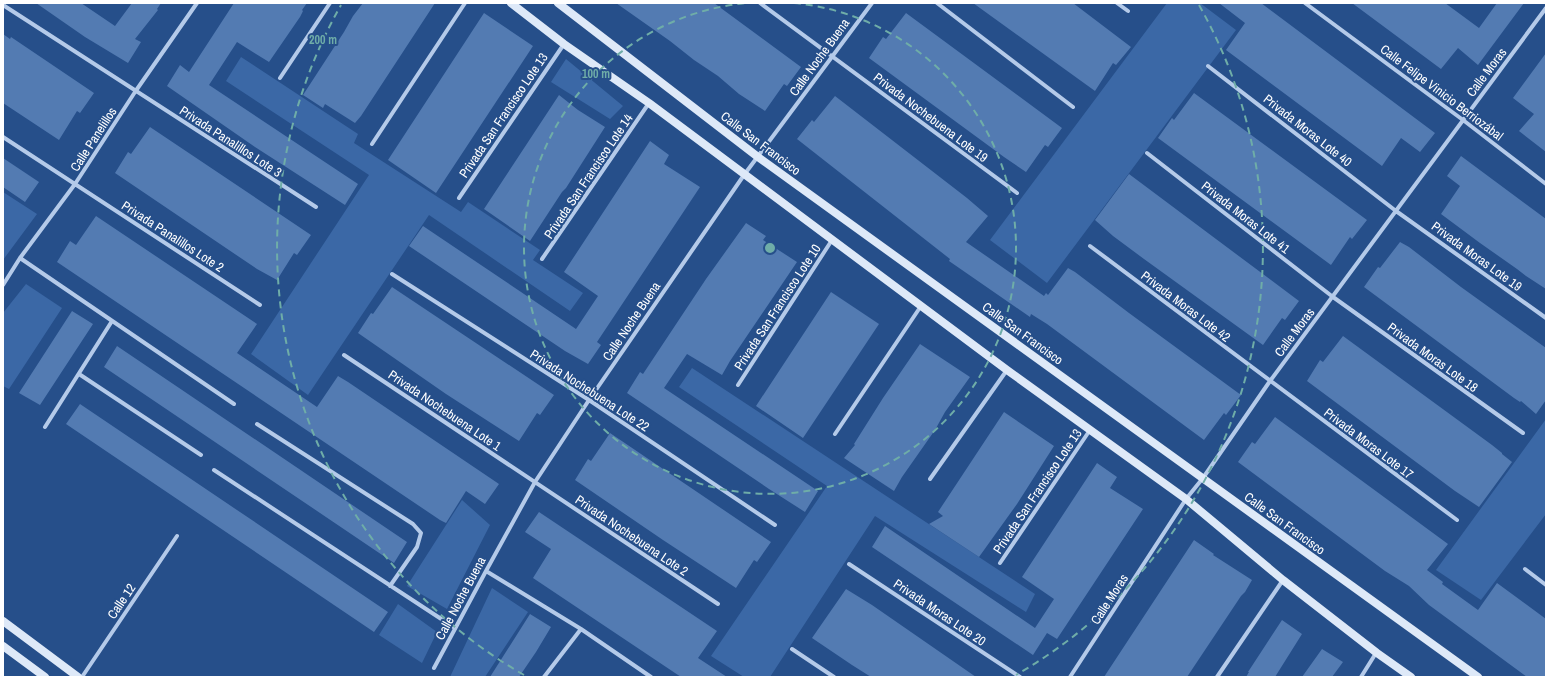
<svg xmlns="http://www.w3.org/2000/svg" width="1549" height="680" font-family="'Archivo Narrow',sans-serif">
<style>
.green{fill:#3b68a6}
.building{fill:#537bb2}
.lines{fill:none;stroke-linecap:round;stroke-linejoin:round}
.street{stroke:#b4cae9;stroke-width:4}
.secondary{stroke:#dee9f8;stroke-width:8}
.ring{fill:none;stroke:#6fada8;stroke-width:2;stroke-dasharray:7 5}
.labels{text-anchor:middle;stroke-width:4;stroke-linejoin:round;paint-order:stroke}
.street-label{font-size:13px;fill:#fff;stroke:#264f8a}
.centre{fill:#6fada8;stroke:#264f8a;stroke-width:2}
.ring-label{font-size:12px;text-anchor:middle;font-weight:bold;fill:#6fada8;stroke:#264f8a;stroke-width:4;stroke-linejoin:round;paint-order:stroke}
</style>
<rect width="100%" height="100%" fill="#264f8a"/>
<path class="green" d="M 1167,3 L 1200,3 L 1236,30 L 1047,283 L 990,240 Z
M 241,57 L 358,134 L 354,143 L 461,212 L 468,202 L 540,250 L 533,260 L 583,293 L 570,311 L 429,215 L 308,395 L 251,354 L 369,175 L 226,81 Z
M 566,59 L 623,106 L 610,119 L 551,82 Z
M 3,192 L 37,214 L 3,260 Z
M 26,284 L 62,308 L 9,389 L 3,386 L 3,313 Z
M 692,368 L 1035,594 L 1026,612 L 875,516 L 770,677 L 744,677 L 711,656 L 827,486 L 679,387 Z
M 1546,419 L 1546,514 L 1481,600 L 1436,570 Z
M 462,500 L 490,525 L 447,609 L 407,586 Z
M 492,588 L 528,612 L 485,677 L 450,677 Z
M 398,604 L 437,632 L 422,663 L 379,635 Z"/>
<path class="building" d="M 36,3 L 81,3 L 115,26 L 132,3 L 161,3 L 157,9 L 158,10 L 135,39 L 141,42 L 128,63 L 85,37 Z
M 234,3 L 307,3 L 302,10 L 303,11 L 300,17 L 269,62 L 237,42 L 209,85 L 358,184 L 345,205 L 255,147 L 167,86 L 180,65 L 189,72 Z
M 363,3 L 435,3 L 361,116 L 355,123 L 325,104 L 323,108 L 303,95 L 344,32 L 353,16 Z
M 616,3 L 714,3 L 801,67 L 787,86 L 784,84 L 765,111 L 739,94 L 718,76 L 694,60 L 670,41 Z
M 973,3 L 1073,3 L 1131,47 L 1116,65 L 1113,63 L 1095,91 Z
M 1219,3 L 1261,3 L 1435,133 L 1420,152 L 1401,138 L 1382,166 L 1226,50 L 1245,23 Z
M 1352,3 L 1445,3 L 1479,28 L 1497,3 L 1524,3 L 1478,65 L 1458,48 L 1441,69 Z
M 484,13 L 533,46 L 436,193 L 388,160 Z
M 906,13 L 1062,128 L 1048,147 L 1045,145 L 1026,172 L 1004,157 L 869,58 L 883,37 L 886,39 Z
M 3,34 L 10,39 L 11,37 L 94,93 L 80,113 L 77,111 L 59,140 L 3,103 Z
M 1546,53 L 1546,152 L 1519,131 L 1534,114 L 1513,98 Z
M 1194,93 L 1367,220 L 1352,239 L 1350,237 L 1331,265 L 1158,138 L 1172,118 L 1174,120 Z
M 559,95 L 578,110 L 605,127 L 566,188 L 562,192 L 530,241 L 484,209 Z
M 835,96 L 967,198 L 988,216 L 966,242 L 1044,296 L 1046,293 L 1048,295 L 1068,268 L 1075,272 L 1129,313 L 1241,395 L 1226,415 L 1224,413 L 1204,440 L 1047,324 L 1031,314 L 1030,317 L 949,261 L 950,259 L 797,139 L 812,120 L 814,122 Z
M 150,127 L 311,235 L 297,255 L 294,253 L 277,280 L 257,269 L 115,173 L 128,152 L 131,154 Z
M 650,141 L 669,155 L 664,164 L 700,187 L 597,342 L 601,345 L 588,364 L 565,351 L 409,246 L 423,226 L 576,329 L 598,296 L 564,272 Z
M 1461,156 L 1546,219 L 1546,289 L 1526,276 L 1517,269 L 1480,243 L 1441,214 L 1460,186 L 1447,176 Z
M 3,158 L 39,182 L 25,202 L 3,187 Z
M 1129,174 L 1299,301 L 1285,320 L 1282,318 L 1263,345 L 1144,259 L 1113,236 L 1095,220 Z
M 96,216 L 257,324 L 237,353 L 317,407 L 338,376 L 348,382 L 499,484 L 485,504 L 466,491 L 446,523 L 440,520 L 57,262 L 70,241 L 76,245 Z
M 746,223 L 766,236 L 763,240 L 797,262 L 730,361 L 722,375 L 687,354 L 664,388 L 818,491 L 805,512 L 769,489 L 627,393 L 640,372 L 643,374 L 706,279 Z
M 1400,242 L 1409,247 L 1461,287 L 1546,348 L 1546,400 L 1536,414 L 1521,401 L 1520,402 L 1514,398 L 1364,287 L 1378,267 L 1380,268 Z
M 392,287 L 554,395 L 540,415 L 537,413 L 519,441 L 446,394 L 358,333 L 371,313 L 373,314 Z
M 831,292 L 879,324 L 803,438 L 756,406 Z
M 72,311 L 93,324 L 40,405 L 19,393 Z
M 1343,336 L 1492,445 L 1502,453 L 1502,454 L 1512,462 L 1479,507 L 1455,491 L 1307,381 L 1320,360 L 1323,362 Z
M 920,344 L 970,377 L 945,412 L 935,430 L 902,477 L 894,491 L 844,458 L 855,445 L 854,444 L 883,398 Z
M 117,346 L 407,542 L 394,563 L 104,367 Z
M 80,404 L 388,612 L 374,632 L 66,424 Z
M 1004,412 L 1054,446 L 1017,504 L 979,557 L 929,524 L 943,516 L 938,512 Z
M 1275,417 L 1448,544 L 1427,570 L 1443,582 L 1442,584 L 1478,610 L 1497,583 L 1546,619 L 1546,677 L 1527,677 L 1429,605 L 1409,586 L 1385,571 L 1238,462 L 1252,442 L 1255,444 Z
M 610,433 L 771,542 L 757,562 L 754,560 L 736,588 L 663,540 L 575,480 L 588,459 L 591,461 Z
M 1097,463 L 1117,477 L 1110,488 L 1143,509 L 1057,639 L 1047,633 L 1033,655 L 872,547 L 885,526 L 1035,628 L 1054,599 L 1022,577 Z
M 539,512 L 717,631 L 698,658 L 727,677 L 681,677 L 533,578 L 551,549 L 525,532 Z
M 1194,540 L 1214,554 L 1213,555 L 1252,580 L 1245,592 L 1241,596 L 1187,677 L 1104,677 Z
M 846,589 L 872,605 L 976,677 L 871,677 L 852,665 L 812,638 Z
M 530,614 L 551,627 L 536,652 L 519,677 L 490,677 Z
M 1282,620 L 1302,634 L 1275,677 L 1246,677 L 1249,672 L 1248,672 Z
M 1322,649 L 1343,662 L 1332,677 L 1302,677 Z"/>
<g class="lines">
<path class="street" d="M 760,3 L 1017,193
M 937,3 L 1073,107
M 1117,3 L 1128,11
M 1305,3 L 1463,120 L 1546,184
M 3,5 L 316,207
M 1208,66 L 1396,211 L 1546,318
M 280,78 L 330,3
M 3,137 L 260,305
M 372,144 L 465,3
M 1147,153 L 1333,297 L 1523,433
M 459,198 L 564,44
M 1090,246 L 1457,520
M 20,258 L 234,404
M 542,259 L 649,103
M 392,274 L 589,400 L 775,525
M 3,285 L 20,258 L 75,184 L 135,92 L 197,3
M 344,355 L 718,604
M 79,374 L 201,455
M 738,385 L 832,240
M 257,424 L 413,524 L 421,533 L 417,547 L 390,586
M 45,427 L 112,321
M 835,434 L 921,306
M 214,470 L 455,628
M 930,479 L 1007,370
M 1000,563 L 1090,430
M 849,564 L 1020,677
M 1525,569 L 1546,585
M 486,571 L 581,629 L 651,677
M 792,649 L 834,677
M 434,668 L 486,571 L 535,482 L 589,400 L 744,175 L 872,3
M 82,677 L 177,536
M 544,677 L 581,629
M 1070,677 L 1186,499 L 1203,478 L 1270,381 L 1546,8
M 1217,677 L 1283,580
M 1361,677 L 1376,653"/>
<path class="secondary" d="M 511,3 L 564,44 L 649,103 L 1007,370 L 1186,499 L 1283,580 L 1377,653 L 1411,677
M 558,3 L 758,157 L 1478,677
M 3,621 L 78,677
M 3,646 L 45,677"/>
</g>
<g class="ring">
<path d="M794 3A246 246 0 1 1 746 3"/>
<path d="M524 675A493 493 0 0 1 341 5M1199 5A493 493 0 0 1 1016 675"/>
</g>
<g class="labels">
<g class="street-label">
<text transform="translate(819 57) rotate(-54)" y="5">Calle Noche Buena</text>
<text transform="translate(1486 72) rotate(-53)" y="5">Calle Moras</text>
<text transform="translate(1442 92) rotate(37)" y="5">Calle Felipe Vinicio Berriozábal</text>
<text transform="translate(503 115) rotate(-56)" y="5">Privada San Francisco Lote 13</text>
<text transform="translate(931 117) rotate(37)" y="5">Privada Nochebuena Lote 19</text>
<text transform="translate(1308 130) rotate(38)" y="5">Privada Moras Lote 40</text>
<text transform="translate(93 139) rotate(-57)" y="5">Calle Panelillos</text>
<text transform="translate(231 141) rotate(33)" y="5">Privada Panalillos Lote 3</text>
<text transform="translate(761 143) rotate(37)" y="5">Calle San Francisco</text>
<text transform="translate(588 176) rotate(-56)" y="5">Privada San Francisco Lote 14</text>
<text transform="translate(1246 217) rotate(38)" y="5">Privada Moras Lote 41</text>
<text transform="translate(173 236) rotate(33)" y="5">Privada Panalillos Lote 2</text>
<text transform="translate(1477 256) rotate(36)" y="5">Privada Moras Lote 19</text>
<text transform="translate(1186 306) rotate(37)" y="5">Privada Moras Lote 42</text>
<text transform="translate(777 307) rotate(-57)" y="5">Privada San Francisco Lote 10</text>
<text transform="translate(631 321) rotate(-56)" y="5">Calle Noche Buena</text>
<text transform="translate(1294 332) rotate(-53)" y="5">Calle Moras</text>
<text transform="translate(1023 333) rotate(36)" y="5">Calle San Francisco</text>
<text transform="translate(1433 357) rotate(36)" y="5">Privada Moras Lote 18</text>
<text transform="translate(590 390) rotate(33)" y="5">Privada Nochebuena Lote 22</text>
<text transform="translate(445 410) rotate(34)" y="5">Privada Nochebuena Lote 1</text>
<text transform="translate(1369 443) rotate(37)" y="5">Privada Moras Lote 17</text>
<text transform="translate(1037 491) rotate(-56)" y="5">Privada San Francisco Lote 13</text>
<text transform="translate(1285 523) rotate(36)" y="5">Calle San Francisco</text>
<text transform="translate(632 535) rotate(34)" y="5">Privada Nochebuena Lote 2</text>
<text transform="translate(460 598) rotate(-62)" y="5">Calle Noche Buena</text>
<text transform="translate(1109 599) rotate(-57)" y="5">Calle Moras</text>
<text transform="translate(121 601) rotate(-56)" y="5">Calle 12</text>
<text transform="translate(940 612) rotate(34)" y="5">Privada Moras Lote 20</text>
</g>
</g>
<circle cx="770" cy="248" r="6" class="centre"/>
<g class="ring-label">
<text x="323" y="44">200 m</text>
<text x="596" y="78">100 m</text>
</g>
<rect width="1549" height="680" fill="none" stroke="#ffffff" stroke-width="8"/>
</svg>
